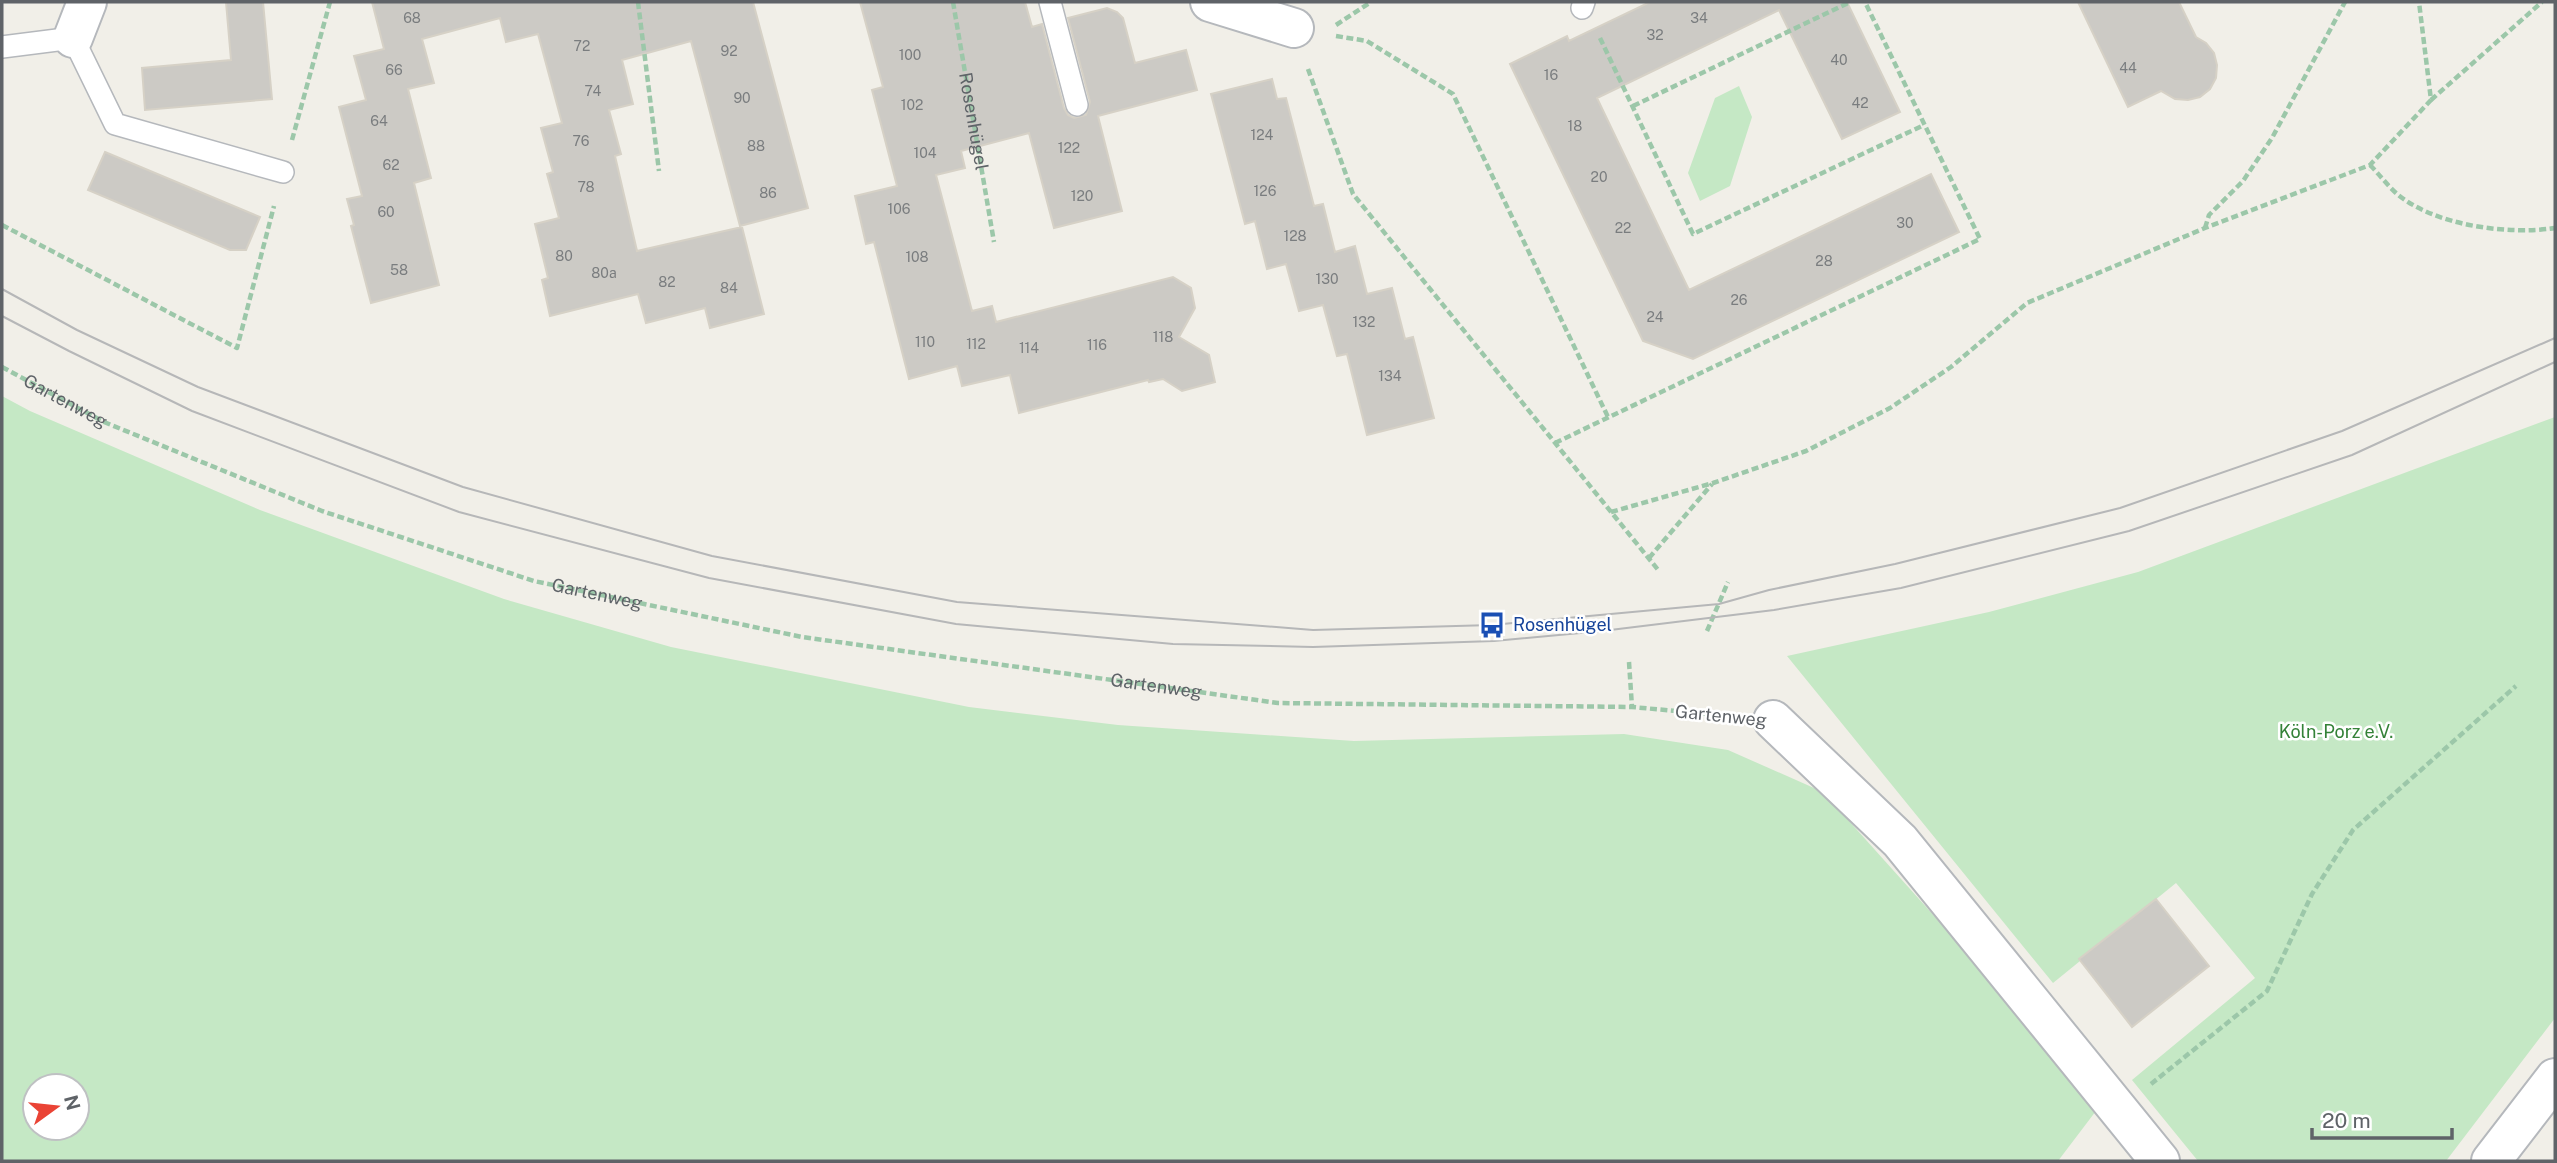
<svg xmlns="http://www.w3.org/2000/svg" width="2557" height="1163" font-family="'Public Sans',sans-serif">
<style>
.green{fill:#c5e8c5;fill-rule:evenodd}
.building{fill:#cccac5;stroke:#d6d1c6;stroke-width:2}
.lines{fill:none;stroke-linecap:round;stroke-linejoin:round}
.service-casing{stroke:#b5b8bc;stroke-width:24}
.minor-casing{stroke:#b5b8bc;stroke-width:42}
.path{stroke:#9cc7a9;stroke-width:4.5;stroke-dasharray:7 3.5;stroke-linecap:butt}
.service{stroke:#fff;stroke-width:21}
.minor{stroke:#fff;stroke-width:38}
.tram{stroke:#b6b7b8;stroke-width:2}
.labels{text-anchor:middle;stroke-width:5;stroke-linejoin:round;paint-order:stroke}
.number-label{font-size:14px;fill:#7a7d7f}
.street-label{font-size:18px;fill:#5f6368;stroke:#fff}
.transit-label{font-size:18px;fill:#164399;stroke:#fff;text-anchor:start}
.park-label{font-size:18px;fill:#348238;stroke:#fff}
</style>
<rect width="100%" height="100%" fill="#f1efe8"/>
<path class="green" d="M 1739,86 L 1752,117 L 1730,186 L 1700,201 L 1688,173 L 1715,98 Z
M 2,396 L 30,411 L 260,510 L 504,599 L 671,647 L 969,707 L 1118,725 L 1354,741 L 1624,734 L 1728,750 L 1823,792 L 2102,1103 L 2058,1161 L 2,1161 ZM 35,1086 L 77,1086 L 77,1128 L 35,1128 Z
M 2555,417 L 2555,1018 L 2446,1161 L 2198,1161 L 2132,1080 L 2255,978 L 2176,883 L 2053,983 L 1787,656 L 1989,612 L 2138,572 Z"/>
<path class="building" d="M 226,2 L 263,2 L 272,99 L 145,110 L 142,68 L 231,60 Z
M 372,2 L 753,2 L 808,208 L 740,226 L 691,41 L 622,60 L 633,104 L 609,110 L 621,154 L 615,156 L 637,251 L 742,227 L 764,314 L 710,328 L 705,308 L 646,323 L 638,294 L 550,316 L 542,280 L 548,278 L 535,224 L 559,218 L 547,174 L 553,172 L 541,128 L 562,123 L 538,34 L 506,42 L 500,18 L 422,39 L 434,83 L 408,89 L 431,178 L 414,183 L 439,285 L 371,303 L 351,226 L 354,225 L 347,199 L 362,196 L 339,107 L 366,100 L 354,56 L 384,49 Z
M 860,2 L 1025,2 L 1032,27 L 1042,24 L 1064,108 L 1068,115 L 1074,118 L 1086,115 L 1090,102 L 1068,18 L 1107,8 L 1117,12 L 1123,18 L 1135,63 L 1186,50 L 1197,90 L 1098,116 L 1122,211 L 1054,228 L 1029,133 L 961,151 L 965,168 L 936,175 L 972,311 L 992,306 L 996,322 L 1173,277 L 1191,288 L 1195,308 L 1179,337 L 1209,355 L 1215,382 L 1182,391 L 1163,379 L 1149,382 L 1148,380 L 1019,413 L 1010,375 L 962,386 L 957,366 L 909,379 L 874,242 L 866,244 L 855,196 L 897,186 L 872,90 L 883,87 Z
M 1650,2 L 1847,2 L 1900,112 L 1842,139 L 1779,10 L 1597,98 L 1689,290 L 1931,174 L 1959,232 L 1693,359 L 1643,341 L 1510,64 L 1567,36 L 1569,41 Z
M 2078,2 L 2179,2 L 2196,37 L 2206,43 L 2214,53 L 2217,65 L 2216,78 L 2210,89 L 2200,97 L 2188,100 L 2175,99 L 2161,91 L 2128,107 Z
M 1272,79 L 1277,99 L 1286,98 L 1314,206 L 1323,204 L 1335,252 L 1355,246 L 1367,294 L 1392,288 L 1405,339 L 1413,337 L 1434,418 L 1367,435 L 1347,354 L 1337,356 L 1323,305 L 1299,311 L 1286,264 L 1267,269 L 1255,221 L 1245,224 L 1211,94 Z
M 105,152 L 260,217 L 246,250 L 230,250 L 88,190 Z
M 2156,899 L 2209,966 L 2132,1027 L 2079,959 Z"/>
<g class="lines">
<g class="service-casing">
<path id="service" d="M 1050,2 L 1077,105
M 1582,8 L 1584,2
M 2,47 L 73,38 L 115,124 L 283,172"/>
</g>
<g class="minor-casing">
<path id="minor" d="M 1210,2 L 1294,28
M 73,38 L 87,2
M 1773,720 L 1900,841 L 2160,1161
M 2491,1161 L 2555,1078"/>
</g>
<g class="path">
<path d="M 638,2 L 659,171"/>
<path id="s1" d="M 953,2 L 994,242"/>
<path d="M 1336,25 L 1371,2"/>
<path d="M 1336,36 L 1367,41 L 1453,94 L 1608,417"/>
<path d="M 1600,38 L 1693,234 L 1924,125"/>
<path d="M 1308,69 L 1353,194 L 1659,571"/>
<path d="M 2431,100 L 2542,2"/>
<path d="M 1633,106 L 1850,2"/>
<path d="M 292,140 L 330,2"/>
<path d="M 2370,165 C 2379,174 2387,185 2396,193 C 2434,226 2508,235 2555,228"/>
<path d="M 2,225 L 237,348 L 274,206"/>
<path d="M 2205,228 L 2209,215 L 2243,181 L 2272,138 L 2345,2"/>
<path id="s2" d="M 2,367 L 104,422 L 322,511 L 534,581 L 802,637 L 1278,703 L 1632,707 L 1731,716"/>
<path d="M 1555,443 L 1980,239 L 1865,2"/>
<path d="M 1611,512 L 1713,483 L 1806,451 L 1890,408 L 1951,367 L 2027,303 L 2205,228 L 2370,165 L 2431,100 L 2419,2"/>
<path d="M 1649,558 L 1712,484"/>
<path d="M 1707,631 L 1728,582"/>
<path d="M 1629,662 L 1632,707"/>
<path d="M 2151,1084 L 2267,991 L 2312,894 L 2353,830 L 2516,686"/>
</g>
<use href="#service" class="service"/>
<use href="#minor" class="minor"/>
<path class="tram" d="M 2,289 L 77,330 L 198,387 L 463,487 L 712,556 L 957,602 L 1313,630 L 1492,625 L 1719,604 L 1769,590 L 1895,564 L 2120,508 L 2342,431 L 2555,338
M 2,316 L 69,351 L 192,411 L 459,512 L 709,578 L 956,624 L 1173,644 L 1313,647 L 1494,641 L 1602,631 L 1774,610 L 1901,588 L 2129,531 L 2352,455 L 2555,362"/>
</g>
<defs>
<g id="bus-bare" transform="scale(2.1)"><path d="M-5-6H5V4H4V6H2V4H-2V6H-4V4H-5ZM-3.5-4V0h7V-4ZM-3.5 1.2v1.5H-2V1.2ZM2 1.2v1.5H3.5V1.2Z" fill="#1a4fb4" stroke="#fff" stroke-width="2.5" paint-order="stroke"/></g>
</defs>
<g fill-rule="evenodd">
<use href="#bus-bare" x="1492" y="625"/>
</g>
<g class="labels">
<g class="number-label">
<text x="412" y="23">68</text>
<text x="1699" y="23">34</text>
<text x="1655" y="40">32</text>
<text x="582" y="51">72</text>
<text x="729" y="56">92</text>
<text x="910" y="60">100</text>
<text x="1839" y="65">40</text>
<text x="2128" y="73">44</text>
<text x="394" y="75">66</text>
<text x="1551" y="80">16</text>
<text x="593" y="96">74</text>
<text x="742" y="103">90</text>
<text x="1860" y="108">42</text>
<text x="912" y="110">102</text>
<text x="379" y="126">64</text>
<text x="1575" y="131">18</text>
<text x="1262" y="140">124</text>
<text x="581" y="146">76</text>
<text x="756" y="151">88</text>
<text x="1069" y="153">122</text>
<text x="925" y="158">104</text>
<text x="391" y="170">62</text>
<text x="1599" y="182">20</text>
<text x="586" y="192">78</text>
<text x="1265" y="196">126</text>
<text x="768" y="198">86</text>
<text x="1082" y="201">120</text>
<text x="899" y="214">106</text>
<text x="386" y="217">60</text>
<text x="1905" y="228">30</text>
<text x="1623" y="233">22</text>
<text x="1295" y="241">128</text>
<text x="564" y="261">80</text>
<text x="917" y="262">108</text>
<text x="1824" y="266">28</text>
<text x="399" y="275">58</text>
<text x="604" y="278">80a</text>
<text x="1327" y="284">130</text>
<text x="667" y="287">82</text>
<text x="729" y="293">84</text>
<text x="1739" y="305">26</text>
<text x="1655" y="322">24</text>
<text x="1364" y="327">132</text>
<text x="1163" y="342">118</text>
<text x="925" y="347">110</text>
<text x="976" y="349">112</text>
<text x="1097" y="350">116</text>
<text x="1029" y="353">114</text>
<text x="1390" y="381">134</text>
</g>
<g class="street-label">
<text dy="6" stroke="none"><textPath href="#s1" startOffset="121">Rosenhügel</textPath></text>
<text dy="6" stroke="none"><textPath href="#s2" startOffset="72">Gartenweg</textPath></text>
<text dy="6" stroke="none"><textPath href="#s2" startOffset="639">Gartenweg</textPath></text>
<text dy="6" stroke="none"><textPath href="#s2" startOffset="1206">Gartenweg</textPath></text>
<text transform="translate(1721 716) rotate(6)" y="6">Gartenweg</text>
</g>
<g class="transit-label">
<text x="1513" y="631">Rosenhügel</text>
</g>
<g class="park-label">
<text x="2336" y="738">Köln-Porz e.V.</text>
</g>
</g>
<rect width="2557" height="1163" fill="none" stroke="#5f6368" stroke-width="7"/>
<g transform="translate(56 1107) rotate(75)"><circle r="33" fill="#ffffff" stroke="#bfc1c3" stroke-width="2"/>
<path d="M0-5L12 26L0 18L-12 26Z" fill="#ea4335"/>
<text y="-10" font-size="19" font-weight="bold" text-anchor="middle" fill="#5f6368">N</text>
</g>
<path d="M2312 1128v10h140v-10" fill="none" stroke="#5f6368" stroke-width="3.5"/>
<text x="2322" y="1128" font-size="21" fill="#5f6368" stroke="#ffffff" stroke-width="5" paint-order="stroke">20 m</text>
</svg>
